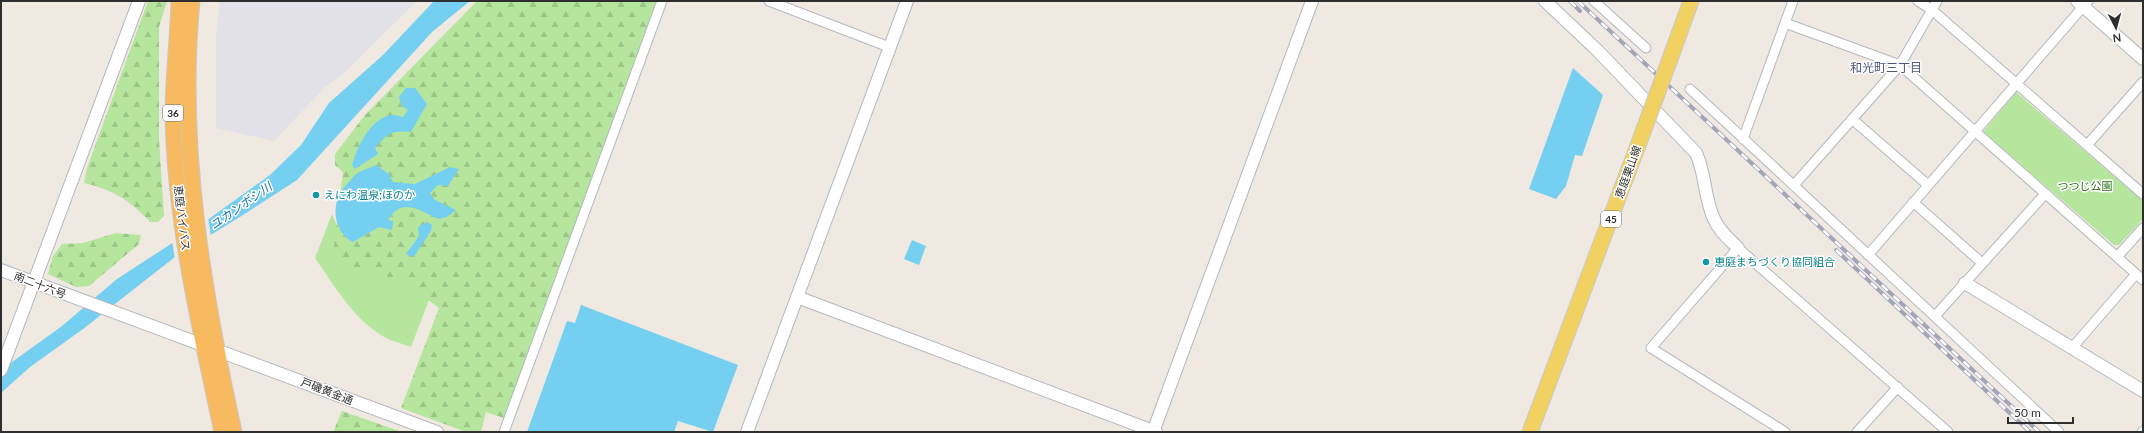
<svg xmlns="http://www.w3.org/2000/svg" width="2144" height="433" font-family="Lato,'Noto Sans JP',sans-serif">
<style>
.industrial{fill:#e3e1e8}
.grass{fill:#b6e59e}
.forest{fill:url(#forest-firs)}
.water{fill:#75cff0}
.pier{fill:#efe9e1}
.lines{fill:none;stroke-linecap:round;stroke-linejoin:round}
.minor-casing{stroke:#b4b7c1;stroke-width:11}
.tertiary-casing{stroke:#b4b7c1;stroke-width:14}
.primary-casing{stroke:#c9c9c9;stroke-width:17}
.trunk-casing{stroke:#c9c9c9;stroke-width:17}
.minor{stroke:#fff;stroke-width:9}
.tertiary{stroke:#fff;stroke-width:12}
.primary{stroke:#f2d163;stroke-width:15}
.trunk{stroke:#f8ba60;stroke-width:15}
.rail-casing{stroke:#a3a6b8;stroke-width:4}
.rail{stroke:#fff;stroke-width:2.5;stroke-dasharray:8;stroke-linecap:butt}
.primary-bridge-casing{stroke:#c9c9c9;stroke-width:17;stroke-linecap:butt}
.primary-bridge{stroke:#f2d163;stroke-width:15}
.culture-dot{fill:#0f9aa8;stroke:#fff;stroke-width:1.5}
.labels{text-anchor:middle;stroke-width:3;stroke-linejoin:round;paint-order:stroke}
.shield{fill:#fff;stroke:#6d6d6d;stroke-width:1}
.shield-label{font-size:10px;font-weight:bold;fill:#2e2e2e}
.street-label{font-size:11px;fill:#2e2e2e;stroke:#fff}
.park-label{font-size:11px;fill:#2c6e1b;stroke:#fff}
.culture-label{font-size:11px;fill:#0d838f;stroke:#fff;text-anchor:start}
.neighbourhood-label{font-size:12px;fill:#4d5680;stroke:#fff}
.water-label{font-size:12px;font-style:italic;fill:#0d6fa3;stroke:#fff}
</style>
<defs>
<pattern id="forest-firs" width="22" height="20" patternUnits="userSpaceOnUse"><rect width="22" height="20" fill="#b6e59e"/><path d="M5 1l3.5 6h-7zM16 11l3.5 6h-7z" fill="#9dc588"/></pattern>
</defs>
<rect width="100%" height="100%" fill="#efe9e1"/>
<path class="industrial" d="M 220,1 L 417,1 L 347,70 L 324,88 L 274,141 L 216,128 L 216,37 Z"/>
<path class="grass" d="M 2016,92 L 2143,201 L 2143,219 L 2119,245 L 2114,245 L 1983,132 Z
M 332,214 L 342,239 L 437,279 L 411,347 C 404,344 395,342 388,339 C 356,323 335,287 315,258 Z"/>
<path class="forest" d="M 148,1 L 167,1 L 159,27 L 159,140 L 164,216 L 158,222 L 150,222 C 130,200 113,190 84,183 L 87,168 Z
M 477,1 L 659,1 L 504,418 L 486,412 L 481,432 L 466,432 L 401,408 L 439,308 L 404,281 L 347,266 L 334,246 L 343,172 L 335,165 L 335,154 L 365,115 Z
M 116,233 L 141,235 L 139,244 L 89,286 L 76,287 L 48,274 L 53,256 L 62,244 L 83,243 Z
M 342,411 L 402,432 L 333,432 Z"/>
<path class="water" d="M 434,1 L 470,1 L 432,32 L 297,180 L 243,215 L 175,257 L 83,329 L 30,367 L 1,393 L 1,370 L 62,326 L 117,279 L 203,223 L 270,175 L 301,145 L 329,103 L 383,55 Z
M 1573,68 L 1603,95 L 1582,156 L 1575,155 L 1566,186 L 1556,199 L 1529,189 Z
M 406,88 L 415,88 L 427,104 L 411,132 C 393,130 387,133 375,148 L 378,154 L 355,169 L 352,165 C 357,147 370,119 391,115 C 394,114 400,117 403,117 L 408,110 L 402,106 L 399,97 Z
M 376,165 L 389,174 L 393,182 L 415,184 L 450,167 L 459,169 L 448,186 L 438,185 L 430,193 L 435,200 L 456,210 L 447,217 L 439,219 C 420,211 402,196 388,220 L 393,221 L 392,230 L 379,227 L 353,242 C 337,234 331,212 339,196 C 341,190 350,181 354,176 C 359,171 370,168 376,165 Z
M 427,222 L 432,225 L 431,231 L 415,255 L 411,257 L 406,254 L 419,236 L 418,227 Z
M 912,240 L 926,246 L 919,265 L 904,259 Z
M 581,305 L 738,365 L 713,432 L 678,421 L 674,432 L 527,432 L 567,321 L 575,323 Z"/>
<path class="pier" d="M 208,217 L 211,237 L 175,259 L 172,241 Z"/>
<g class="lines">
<g class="minor-casing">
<path id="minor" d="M 769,1 L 889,47
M 1594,1 L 1646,48
M 1918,1 L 1932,10 L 2143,194
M 1785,23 L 1900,65 L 2143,280
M 1690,89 L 2059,432
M 1852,119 L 1928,185
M 1743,139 L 1793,1
M 2088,144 L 2143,82
M 1794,185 L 1900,65 L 1937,1
M 1913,202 L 1982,263
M 1868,255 L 2088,1
M 2117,257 L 2143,228
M 1935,316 L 2045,194
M 2072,348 L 2136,274
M 504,432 L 662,1
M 1785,432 L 1651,348 L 1738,248 L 1948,432
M 1857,432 L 1898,387
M 2142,432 L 2143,431"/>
</g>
<g class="tertiary-casing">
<path id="tertiary" d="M 1545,1 L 1597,50 L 1696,153 C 1706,174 1704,198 1714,219 C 1719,231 1729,239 1738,248
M 2077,1 L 2143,59
M 1,270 L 437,432
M 1965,283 L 2143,391
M 797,297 L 1156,432
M 1,370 L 139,1
M 747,432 L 907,1
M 1153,432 L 1312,1"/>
</g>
<g class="primary-casing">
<path id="primary" d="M 1670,59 L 1691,1
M 1530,432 L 1643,132"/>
</g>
<g class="trunk-casing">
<path id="trunk" d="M 179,1 C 178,39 173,78 173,116 C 175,223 200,328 222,432
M 192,1 C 178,146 203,290 234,432"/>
</g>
<use href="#minor" class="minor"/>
<use href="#tertiary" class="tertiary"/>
<use href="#primary" class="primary"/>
<use href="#trunk" class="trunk"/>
<g class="rail-casing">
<path id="rail" d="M 1570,1 L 1580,11
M 1578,1 L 2039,432
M 1836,250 L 2030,432"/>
</g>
<use href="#rail" class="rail"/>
<g class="primary-bridge-casing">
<path id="primary-bridge" d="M 1643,132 L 1670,59"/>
</g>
<use href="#primary-bridge" class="primary-bridge"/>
</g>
<g class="culture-dot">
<circle cx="316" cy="195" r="4"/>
<circle cx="1706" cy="262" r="4"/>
</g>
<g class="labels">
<g class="shield">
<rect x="163" y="105" width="20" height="16" rx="3"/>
<rect x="1601" y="211" width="20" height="16" rx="3"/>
</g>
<g class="shield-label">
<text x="173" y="117">36</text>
<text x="1611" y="223">45</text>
</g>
<g class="street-label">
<text transform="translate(1628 172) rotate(-70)" y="4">恵庭栗山線</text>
<text transform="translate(182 218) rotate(83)" y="4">恵庭バイパス</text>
<text transform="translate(40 285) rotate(21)" y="4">南二十六号</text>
<text transform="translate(327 391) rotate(21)" y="4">戸磯黄金通</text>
</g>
<g class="park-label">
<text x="2085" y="190">つつじ公園</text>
</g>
<g class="culture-label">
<text x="324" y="199">えにわ温泉;ほのか</text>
<text x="1714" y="266">恵庭まちづくり協同組合</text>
</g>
<g class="neighbourhood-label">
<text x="1886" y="72">和光町三丁目</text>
</g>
<g class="water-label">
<text transform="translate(241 206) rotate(-35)" y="4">ユカンボシ川</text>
</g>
</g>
<rect width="2144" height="433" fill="none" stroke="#2e2e2e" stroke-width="4"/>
<g transform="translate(2116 28) rotate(174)" stroke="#ffffff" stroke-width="3" paint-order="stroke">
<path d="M0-3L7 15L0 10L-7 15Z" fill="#2e2e2e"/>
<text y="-6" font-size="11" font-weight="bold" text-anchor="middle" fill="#2e2e2e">N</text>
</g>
<path d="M2008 417v6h65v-6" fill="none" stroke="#2e2e2e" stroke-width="2"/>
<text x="2014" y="417" font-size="12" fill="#2e2e2e" stroke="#ffffff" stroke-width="3" paint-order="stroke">50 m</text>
</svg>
